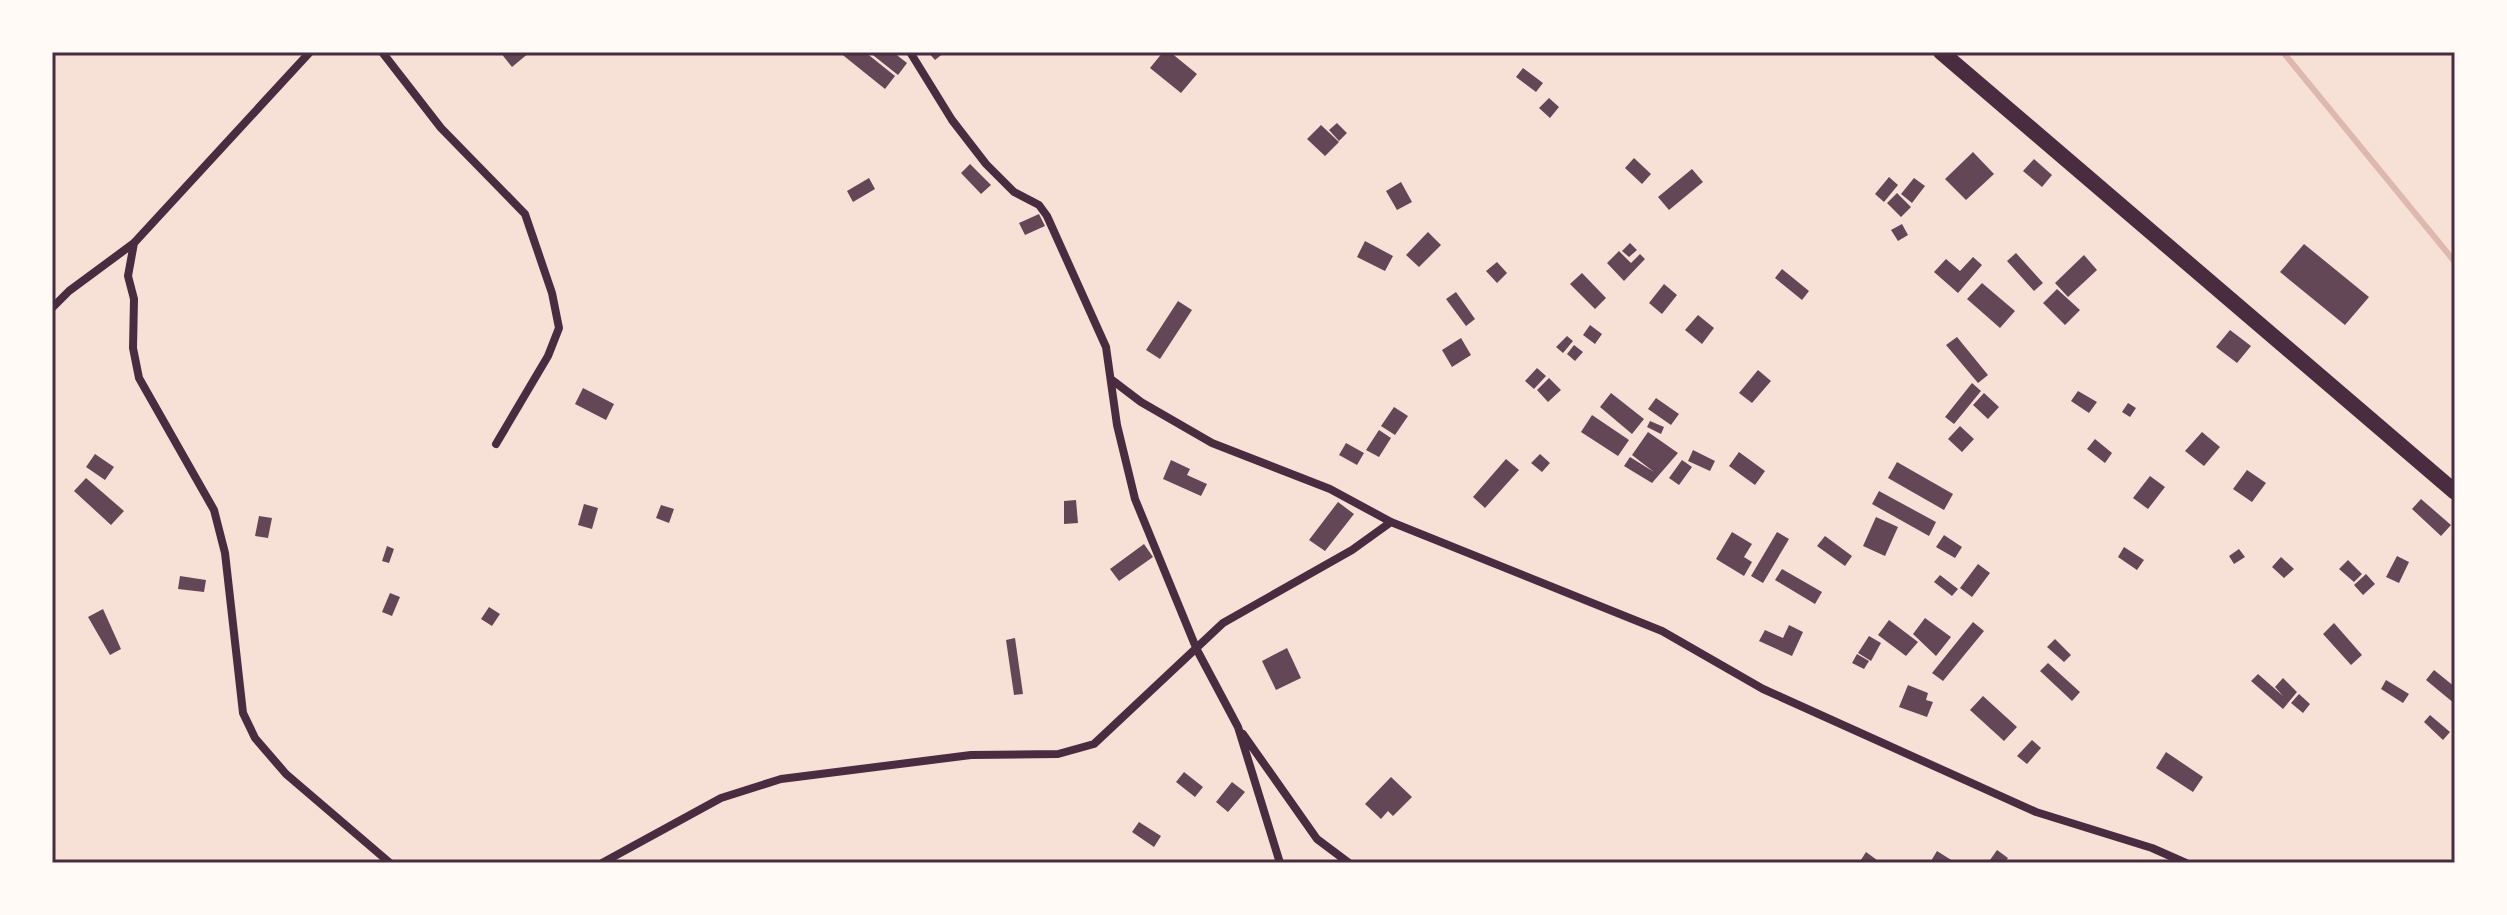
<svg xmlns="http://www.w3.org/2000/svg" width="2507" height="915" font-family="'Fira Sans Condensed',sans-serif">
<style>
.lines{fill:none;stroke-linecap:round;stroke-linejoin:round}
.stream{stroke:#dcb8b0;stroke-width:6}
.building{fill:#644757}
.minor{stroke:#4a2c40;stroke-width:8}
.secondary{stroke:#4a2c40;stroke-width:16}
.neatline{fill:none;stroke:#4a2c40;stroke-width:3}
</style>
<rect width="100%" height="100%" fill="#f7e1d7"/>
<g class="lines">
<path class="stream" d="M 2283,52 L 2455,262"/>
</g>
<path class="building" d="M 500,52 L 530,52 L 512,67 Z
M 839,52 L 865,52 L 895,76 L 885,89 Z
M 869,52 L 893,52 L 907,63 L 898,75 Z
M 928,52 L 945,52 L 935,60 Z
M 1163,52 L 1170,52 L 1197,74 L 1181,93 L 1150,68 Z
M 1523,68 L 1543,83 L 1536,92 L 1516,77 Z
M 1549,98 L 1559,107 L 1550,118 L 1539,108 Z
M 1337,123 L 1347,133 L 1339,141 L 1329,130 Z
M 1321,125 L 1339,142 L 1325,156 L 1307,139 Z
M 1973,152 L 1994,174 L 1966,200 L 1945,179 Z
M 1634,158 L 1651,174 L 1642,184 L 1625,168 Z
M 2034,159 L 2052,175 L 2042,187 L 2023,171 Z
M 970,164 L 991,185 L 981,194 L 961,173 Z
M 1692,169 L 1703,182 L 1669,210 L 1658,197 Z
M 1889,177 L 1898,185 L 1884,202 L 1875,194 Z
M 869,178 L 875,189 L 853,202 L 847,191 Z
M 1914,178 L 1925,186 L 1912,203 L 1901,194 Z
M 1401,182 L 1412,202 L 1397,210 L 1386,191 Z
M 1897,193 L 1911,207 L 1901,217 L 1887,203 Z
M 1039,214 L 1045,226 L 1025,235 L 1019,223 Z
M 1902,224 L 1908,235 L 1898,241 L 1891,230 Z
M 1428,232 L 1441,245 L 1419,267 L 1406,255 Z
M 1365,241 L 1393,256 L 1385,271 L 1357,257 Z
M 1630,243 L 1637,250 L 1629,257 L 1622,251 Z
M 2304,244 L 2369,297 L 2345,325 L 2280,272 Z
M 1619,251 L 1631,263 L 1640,254 L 1645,259 L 1624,281 L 1607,263 Z
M 2016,253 L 2043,283 L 2034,291 L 2007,261 Z
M 2084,255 L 2097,270 L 2068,297 L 2055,283 Z
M 1973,257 L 1982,265 L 1958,293 L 1934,272 L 1946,259 L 1960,271 Z
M 1497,262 L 1507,273 L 1497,283 L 1486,271 Z
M 1782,269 L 1809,291 L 1802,300 L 1775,278 Z
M 1582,273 L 1606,298 L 1595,309 L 1570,284 Z
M 1982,283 L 2015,311 L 2000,328 L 1967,299 Z
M 1664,284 L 1677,295 L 1662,314 L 1649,303 Z
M 2057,289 L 2080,310 L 2065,325 L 2043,303 Z
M 1456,292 L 1475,319 L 1466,326 L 1446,299 Z
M 1178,301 L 1192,310 L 1160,359 L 1146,350 Z
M 1698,315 L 1714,328 L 1702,344 L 1685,330 Z
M 1590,325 L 1602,334 L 1595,344 L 1583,335 Z
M 2230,330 L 2251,346 L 2237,363 L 2216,347 Z
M 1567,336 L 1573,341 L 1563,353 L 1556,347 Z
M 1957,337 L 1988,375 L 1978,383 L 1946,345 Z
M 1461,338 L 1471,355 L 1452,367 L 1442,350 Z
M 1574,345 L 1583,352 L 1575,361 L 1567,354 Z
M 1537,368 L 1546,376 L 1534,389 L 1525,381 Z
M 1758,370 L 1771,381 L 1752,403 L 1739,393 Z
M 1549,378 L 1561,390 L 1548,402 L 1537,390 Z
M 1972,383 L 1981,391 L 1954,424 L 1945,417 Z
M 583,388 L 614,404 L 606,420 L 575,404 Z
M 2078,391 L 2097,402 L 2089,413 L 2071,401 Z
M 1611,393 L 1644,419 L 1632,434 L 1600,407 Z
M 1984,393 L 1999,407 L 1988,419 L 1973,405 Z
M 1656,398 L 1679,414 L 1671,425 L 1648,409 Z
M 2128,403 L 2136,408 L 2130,417 L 2122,412 Z
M 1394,407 L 1408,416 L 1395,435 L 1381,426 Z
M 1592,415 L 1629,440 L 1618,456 L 1581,432 Z
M 1650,421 L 1664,427 L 1661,434 L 1647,427 Z
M 1960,426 L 1974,439 L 1962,452 L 1948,439 Z
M 1379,430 L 1391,438 L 1379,457 L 1366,450 Z
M 1648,432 L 1678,453 L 1652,483 L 1624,466 L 1630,457 L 1654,472 L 1632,455 Z
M 2202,432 L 2220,447 L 2204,466 L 2185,451 Z
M 2095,439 L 2112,453 L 2105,463 L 2087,449 Z
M 1346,443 L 1364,453 L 1357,465 L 1339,455 Z
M 1693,450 L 1715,461 L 1710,471 L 1688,461 Z
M 1739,452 L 1765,471 L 1755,485 L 1729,466 Z
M 95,454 L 114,467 L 105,480 L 86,467 Z
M 1540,454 L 1550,463 L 1542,472 L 1531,463 Z
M 1506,459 L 1519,470 L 1485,508 L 1473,497 Z
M 1171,460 L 1190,469 L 1187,475 L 1207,484 L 1201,496 L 1163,479 Z
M 1682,460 L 1692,467 L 1679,485 L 1669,478 Z
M 1897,462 L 1953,494 L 1944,510 L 1888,478 Z
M 2247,470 L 2266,483 L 2252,502 L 2233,489 Z
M 2150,476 L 2165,487 L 2148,509 L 2133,498 Z
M 86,478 L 124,511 L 111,525 L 74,491 Z
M 1879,491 L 1936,522 L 1929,536 L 1872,504 Z
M 2421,499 L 2451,525 L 2441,536 L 2412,509 Z
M 1076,500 L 1078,523 L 1064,524 L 1064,501 Z
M 1338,502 L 1354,514 L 1325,551 L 1309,540 Z
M 584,504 L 598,508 L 592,529 L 578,525 Z
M 661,505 L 674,509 L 669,523 L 656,518 Z
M 259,516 L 272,518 L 268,538 L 255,536 Z
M 1876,517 L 1898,527 L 1885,556 L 1863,546 Z
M 1732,532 L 1752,544 L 1744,557 L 1752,562 L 1744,576 L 1716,559 Z
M 1777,532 L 1789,539 L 1763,583 L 1751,576 Z
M 1944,535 L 1962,547 L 1955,558 L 1936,547 Z
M 1825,536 L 1852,556 L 1845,566 L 1817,546 Z
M 1144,544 L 1153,557 L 1119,581 L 1110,569 Z
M 387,546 L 394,549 L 389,563 L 382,561 Z
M 2124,547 L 2144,560 L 2137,570 L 2118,557 Z
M 2239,549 L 2245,557 L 2234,564 L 2229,556 Z
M 2397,556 L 2409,562 L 2399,583 L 2386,577 Z
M 2281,557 L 2294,569 L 2284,578 L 2272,567 Z
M 2348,560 L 2362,574 L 2354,582 L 2339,569 Z
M 1978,564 L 1990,573 L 1972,597 L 1960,588 Z
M 1782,569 L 1822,592 L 1815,604 L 1775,580 Z
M 2366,574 L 2375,584 L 2363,595 L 2354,585 Z
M 1940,575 L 1958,589 L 1952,596 L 1934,582 Z
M 180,576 L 206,580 L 204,592 L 178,589 Z
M 390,593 L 400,597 L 392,616 L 382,612 Z
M 489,607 L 500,614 L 492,626 L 481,619 Z
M 103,609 L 121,649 L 110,655 L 88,617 Z
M 1925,618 L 1951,637 L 1936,656 L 1913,634 Z
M 1889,620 L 1918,642 L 1906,656 L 1878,635 Z
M 1973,622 L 1984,631 L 1943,681 L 1932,673 Z
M 2334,623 L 2362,655 L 2351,665 L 2323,634 Z
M 1789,625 L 1803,632 L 1792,656 L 1759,641 L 1765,630 L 1783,638 Z
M 1869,636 L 1881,643 L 1871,661 L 1858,653 Z
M 1015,638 L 1023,694 L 1014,695 L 1006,640 Z
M 2055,639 L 2071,655 L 2064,662 L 2047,647 Z
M 1287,648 L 1301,678 L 1276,690 L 1262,661 Z
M 1857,654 L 1869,661 L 1864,669 L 1852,663 Z
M 2048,663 L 2080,692 L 2072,701 L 2040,671 Z
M 2434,670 L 2455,687 L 2455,704 L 2426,680 Z
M 2258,674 L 2283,696 L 2275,687 L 2283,678 L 2297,692 L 2283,709 L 2251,681 Z
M 2386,680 L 2409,694 L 2403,703 L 2381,689 Z
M 1908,685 L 1928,693 L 1926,700 L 1933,702 L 1927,717 L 1899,707 Z
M 2299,694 L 2310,704 L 2303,713 L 2291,703 Z
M 1983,696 L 2017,727 L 2004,741 L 1970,710 Z
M 2430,715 L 2450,732 L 2443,740 L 2424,722 Z
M 2032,740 L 2041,748 L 2027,764 L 2017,756 Z
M 2166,752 L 2203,777 L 2193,792 L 2156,768 Z
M 1184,772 L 1203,787 L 1195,797 L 1176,782 Z
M 1391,777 L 1412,797 L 1393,816 L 1388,811 L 1381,819 L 1365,804 Z
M 1232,782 L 1245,792 L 1228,812 L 1216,802 Z
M 1139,822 L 1161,836 L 1154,847 L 1132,832 Z
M 1997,850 L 2008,858 L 2004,863 L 1990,860 Z
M 1937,851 L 1956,863 L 1931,861 Z
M 1866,852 L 1877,860 L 1875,863 L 1859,863 Z"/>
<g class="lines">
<path class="minor" d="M 382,52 L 441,128 L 525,214 L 552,293 L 559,328 L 548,356 L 496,444
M 910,52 L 952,120 L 986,164 L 1014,192 L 1039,205 L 1047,216 L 1106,347 L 1117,425 L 1135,499 L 1197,650 L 1238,727 L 1280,863
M 134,243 L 128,276 L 134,299 L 133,348 L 139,378 L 214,510 L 225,553 L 243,713 L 255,738 L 286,774 L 390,863
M 52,308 L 69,291 L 134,243 L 310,52
M 1112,380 L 1141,402 L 1212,443 L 1330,489 L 1391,522 L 1662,631 L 1763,689 L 2036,812 L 2152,848 L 2186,863
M 1243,734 L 1317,839 L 1349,863
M 602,863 L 721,798 L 781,779 L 971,755 L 1058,754 L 1094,744 L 1223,623 L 1352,550 L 1391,522"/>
<path class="secondary" d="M 1941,52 L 2455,492"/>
</g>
<rect width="2507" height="915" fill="none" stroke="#fffaf5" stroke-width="108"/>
<rect x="54" y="54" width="2399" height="807" class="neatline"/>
</svg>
